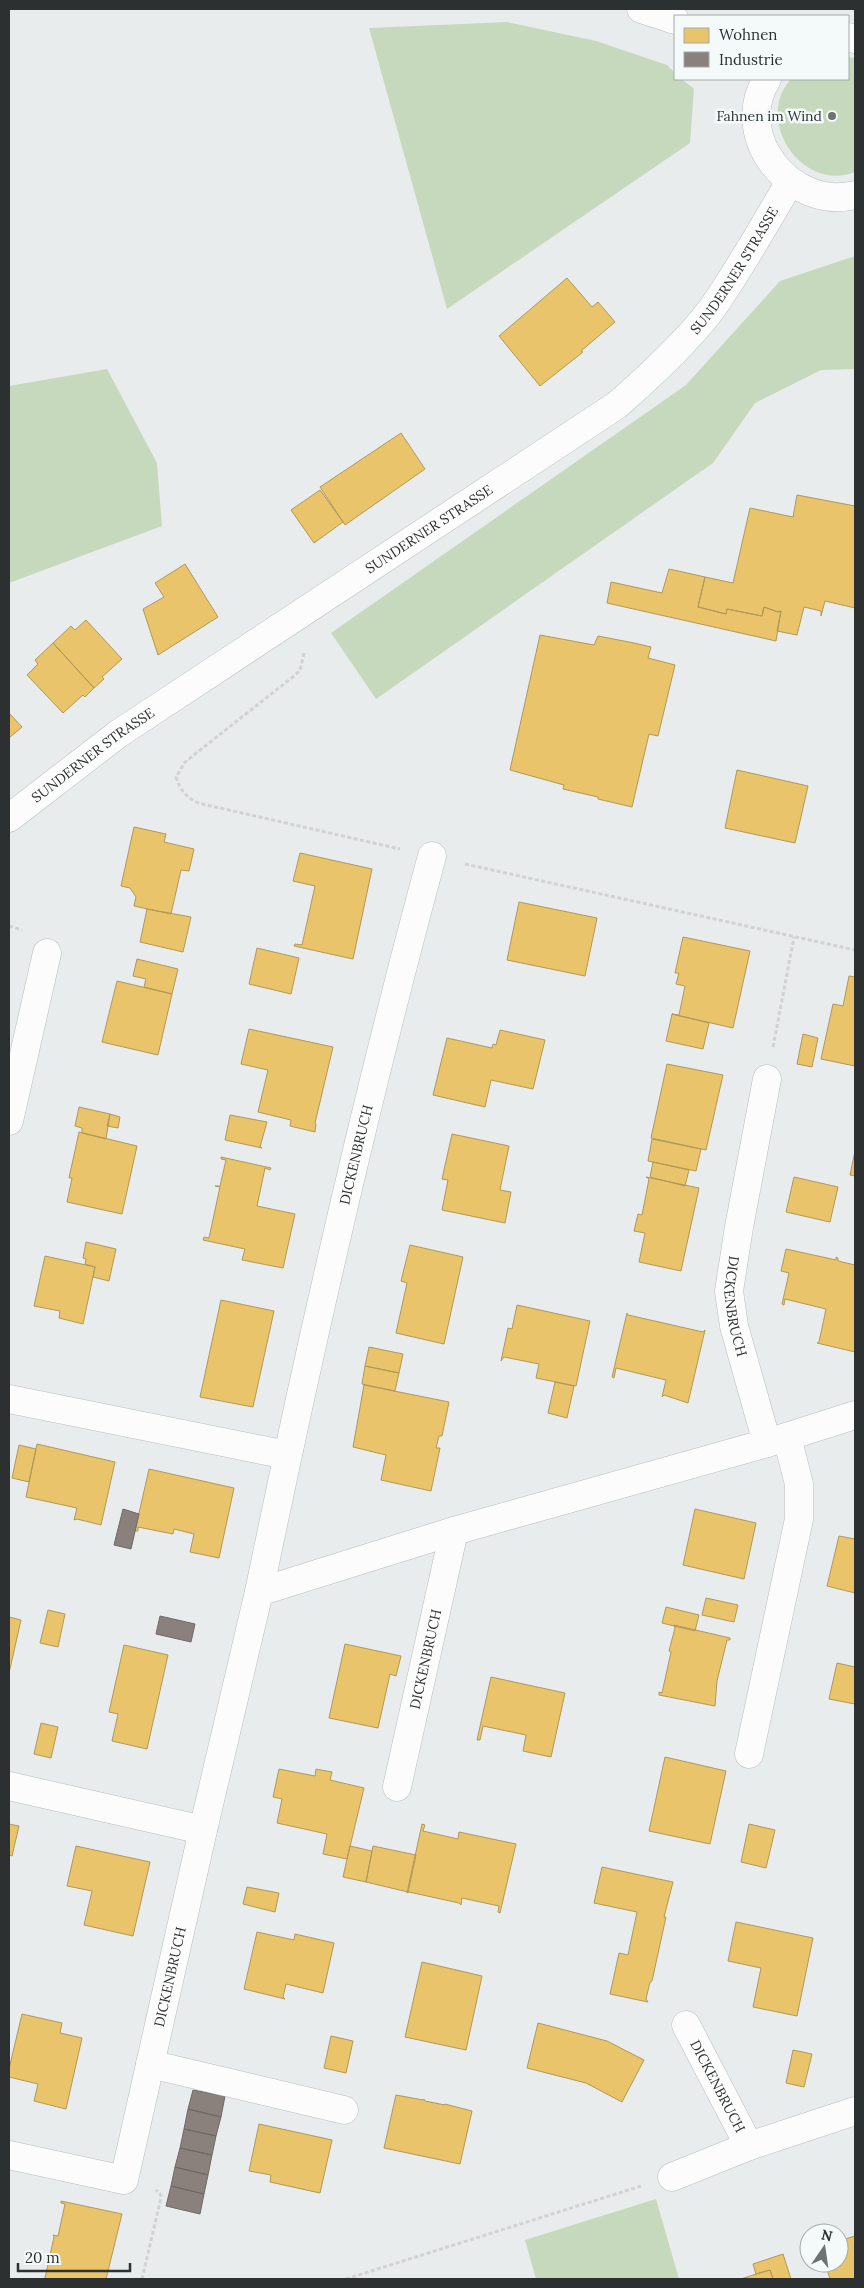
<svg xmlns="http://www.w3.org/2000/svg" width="864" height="2288" font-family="Lora,serif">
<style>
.green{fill:#c7d9bc}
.homes{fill:#e9c46a;stroke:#b19859}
.industry{fill:#8a817c;stroke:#6e6965}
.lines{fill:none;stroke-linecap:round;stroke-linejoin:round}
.minor-casing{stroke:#babdbd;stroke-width:29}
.major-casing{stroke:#babdbd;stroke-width:29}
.path{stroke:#d2d2d2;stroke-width:3;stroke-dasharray:4 2.5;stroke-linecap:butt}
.minor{stroke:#fcfcfc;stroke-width:28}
.major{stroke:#fcfcfc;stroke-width:28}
.poi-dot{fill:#6e7272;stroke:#f4fafa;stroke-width:2}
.labels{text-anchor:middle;stroke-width:5;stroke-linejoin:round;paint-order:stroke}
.poi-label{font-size:14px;fill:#2d3030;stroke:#f4fafa;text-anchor:end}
.street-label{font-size:14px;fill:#2d3030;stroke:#f4fafa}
</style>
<rect width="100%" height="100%" fill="#e8ecec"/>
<path class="green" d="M 507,22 L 596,41 L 667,65 L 675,73 L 675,79 L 682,79 L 694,89 L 690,143 L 447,309 L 369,28 Z
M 848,57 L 855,58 L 855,172 C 803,193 753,121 791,79 L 848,79 Z
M 855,256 L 855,369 L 821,370 L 755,403 L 713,463 L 376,699 L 331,633 L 686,385 L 780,281 Z
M 107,369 L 157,463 L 162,526 L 9,583 L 9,386 Z
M 656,2199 L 679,2279 L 536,2279 L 525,2240 Z"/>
<path class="homes" d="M 567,278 L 592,307 L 598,302 L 615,322 L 581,351 L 583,352 L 540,386 L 499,336 Z
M 401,433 L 425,469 L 345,525 L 320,487 Z
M 320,490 L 343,522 L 314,543 L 291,510 Z
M 797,495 L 855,506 L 855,608 L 825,601 L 821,616 L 821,611 L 804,607 L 797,635 L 777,631 L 781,611 L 778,612 L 764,607 L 762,616 L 727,609 L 726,614 L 698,607 L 705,577 L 733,583 L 750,508 L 793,517 Z
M 185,564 L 218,617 L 158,655 L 143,609 L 164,597 L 155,583 Z
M 669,569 L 705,577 L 698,607 L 726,614 L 727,609 L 762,616 L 764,607 L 778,612 L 781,611 L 776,641 L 607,603 L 611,582 L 662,593 Z
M 86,620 L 122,659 L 102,677 L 104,679 L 94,688 L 53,643 L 71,626 L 75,630 Z
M 540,635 L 594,645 L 598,636 L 634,643 L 651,647 L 648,658 L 675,665 L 658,736 L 649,734 L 632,807 L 598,799 L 598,797 L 563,789 L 564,785 L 510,770 Z
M 53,643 L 94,688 L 85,697 L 83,695 L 63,713 L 27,675 L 38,664 L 35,660 Z
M 9,713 L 22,727 L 9,738 Z
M 737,770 L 808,786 L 795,843 L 725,828 Z
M 134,827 L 166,834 L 164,842 L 194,849 L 189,871 L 181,870 L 171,914 L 134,906 L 136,897 L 130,888 L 121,886 Z
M 300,853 L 372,869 L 353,959 L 294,946 L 295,944 L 302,945 L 315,886 L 293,881 Z
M 519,902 L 597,918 L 585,976 L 507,960 Z
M 147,909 L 191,917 L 183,952 L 140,942 Z
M 683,937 L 750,951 L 733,1028 L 672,1014 L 679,1015 L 685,986 L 676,984 L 679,973 L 675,973 Z
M 257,948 L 299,958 L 291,994 L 249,984 Z
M 137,959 L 178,969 L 172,994 L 144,987 L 146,979 L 133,976 Z
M 849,976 L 855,977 L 855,1066 L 821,1059 L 833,1004 L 843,1006 Z
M 117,981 L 172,994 L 158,1055 L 102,1042 Z
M 672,1014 L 709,1023 L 703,1049 L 666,1041 Z
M 249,1029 L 333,1047 L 315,1123 L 316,1124 L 315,1132 L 290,1126 L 291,1120 L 258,1112 L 268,1070 L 241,1064 Z
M 500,1030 L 545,1040 L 533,1089 L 491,1080 L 485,1107 L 433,1095 L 447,1038 L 492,1048 L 493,1044 L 496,1045 Z
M 803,1034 L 818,1038 L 812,1067 L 797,1064 Z
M 667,1064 L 723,1075 L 706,1150 L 651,1138 Z
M 79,1107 L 110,1114 L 106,1139 L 82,1133 L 82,1128 L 75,1126 Z
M 110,1114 L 120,1117 L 118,1128 L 107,1126 Z
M 230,1115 L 267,1122 L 260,1147 L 262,1148 L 225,1140 Z
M 79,1132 L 137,1146 L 122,1214 L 67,1202 L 72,1178 L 69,1178 Z
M 452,1134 L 509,1146 L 500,1190 L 511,1192 L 505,1223 L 442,1210 L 448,1180 L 442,1179 Z
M 652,1139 L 701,1149 L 696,1171 L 648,1161 Z
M 855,1151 L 855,1176 L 850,1175 Z
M 221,1157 L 271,1168 L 270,1170 L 265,1168 L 257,1206 L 295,1214 L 283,1268 L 242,1260 L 245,1249 L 203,1240 L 204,1237 L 209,1238 L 220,1187 L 215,1186 L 220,1186 L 226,1160 L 221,1159 Z
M 653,1162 L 689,1170 L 685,1186 L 650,1177 Z
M 646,1177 L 699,1188 L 681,1271 L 639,1262 L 645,1233 L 634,1231 L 638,1214 L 642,1215 L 649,1179 Z
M 794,1177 L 838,1187 L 830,1222 L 786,1212 Z
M 86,1242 L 116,1249 L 109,1281 L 93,1277 L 95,1267 L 85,1264 L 86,1259 L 83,1258 Z
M 410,1245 L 463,1257 L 444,1344 L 396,1333 L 407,1283 L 401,1281 Z
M 786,1249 L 836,1260 L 836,1257 L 838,1258 L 838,1261 L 855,1265 L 855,1352 L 817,1343 L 819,1342 L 826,1309 L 785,1299 L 784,1305 L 782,1304 L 789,1273 L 781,1271 Z
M 45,1256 L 95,1267 L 83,1324 L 59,1318 L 60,1311 L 34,1306 Z
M 221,1300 L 274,1311 L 253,1407 L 200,1397 Z
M 517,1305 L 590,1321 L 576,1386 L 536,1378 L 539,1364 L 504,1357 L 501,1361 L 508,1328 L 512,1329 Z
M 627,1313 L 628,1315 L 703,1332 L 705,1330 L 688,1403 L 664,1395 L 662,1397 L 666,1380 L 616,1368 L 614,1378 L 612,1377 Z
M 369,1347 L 403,1354 L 399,1373 L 365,1366 Z
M 365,1366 L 399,1373 L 395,1391 L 362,1384 Z
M 555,1382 L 574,1386 L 567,1418 L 548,1413 Z
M 364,1385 L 449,1402 L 442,1436 L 439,1436 L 436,1448 L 440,1448 L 431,1491 L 381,1480 L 386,1455 L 353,1447 Z
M 37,1444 L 115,1462 L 101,1525 L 77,1519 L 74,1520 L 77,1508 L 26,1497 Z
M 19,1445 L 36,1449 L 29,1482 L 12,1478 Z
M 149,1469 L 234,1488 L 219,1558 L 190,1552 L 194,1534 L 174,1529 L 173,1534 L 138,1527 L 138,1531 L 135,1531 Z
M 695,1509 L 756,1523 L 744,1579 L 683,1565 Z
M 839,1536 L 855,1539 L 855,1593 L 827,1586 Z
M 706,1598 L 738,1605 L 734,1622 L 702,1615 Z
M 666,1607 L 699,1615 L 695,1631 L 662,1623 Z
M 48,1610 L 65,1614 L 58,1647 L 40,1643 Z
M 9,1617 L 21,1620 L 9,1673 Z
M 674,1625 L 730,1638 L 730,1640 L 727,1640 L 717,1681 L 715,1706 L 659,1695 L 659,1692 L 662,1693 L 671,1652 L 669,1651 L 675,1628 Z
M 345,1644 L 401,1656 L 396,1676 L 390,1674 L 378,1728 L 329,1718 Z
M 124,1645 L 168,1655 L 147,1749 L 112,1741 L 118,1714 L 109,1712 Z
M 837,1663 L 855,1667 L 855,1704 L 829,1699 Z
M 491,1677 L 565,1693 L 551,1757 L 523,1751 L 526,1735 L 483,1726 L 480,1740 L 477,1740 Z
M 41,1723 L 58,1727 L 51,1758 L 34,1754 Z
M 665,1757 L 726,1771 L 710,1844 L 649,1831 Z
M 279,1769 L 315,1776 L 316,1769 L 332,1772 L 330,1780 L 364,1788 L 347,1859 L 323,1854 L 327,1834 L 277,1823 L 282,1799 L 273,1797 Z
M 9,1824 L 19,1826 L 12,1856 L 9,1855 Z
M 422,1824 L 425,1825 L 423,1831 L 458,1839 L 459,1832 L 516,1844 L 500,1913 L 498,1912 L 499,1906 L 462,1898 L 461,1905 L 459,1903 L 409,1892 L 407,1893 Z
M 749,1824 L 775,1830 L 766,1868 L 741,1862 Z
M 76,1846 L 150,1862 L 133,1936 L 84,1925 L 92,1891 L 67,1886 Z
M 350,1846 L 372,1851 L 366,1882 L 343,1877 Z
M 373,1846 L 416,1855 L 408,1892 L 366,1882 Z
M 602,1867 L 673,1882 L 664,1917 L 666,1917 L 652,1981 L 650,1982 L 646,1999 L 648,2002 L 610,1994 L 619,1953 L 628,1955 L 637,1912 L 594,1903 Z
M 247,1887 L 279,1893 L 275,1912 L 243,1904 Z
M 736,1922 L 813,1938 L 797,2016 L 753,2007 L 761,1968 L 728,1961 Z
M 257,1932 L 294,1940 L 295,1934 L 334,1943 L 323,1993 L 286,1984 L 283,1997 L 285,1999 L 244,1989 Z
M 422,1962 L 482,1976 L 466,2050 L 405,2037 Z
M 22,2014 L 62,2023 L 60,2033 L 82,2038 L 66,2109 L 34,2101 L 38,2084 L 9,2077 L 9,2080 L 9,2069 Z
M 538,2023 L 607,2041 L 644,2060 L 622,2102 L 586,2083 L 527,2068 Z
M 331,2036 L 353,2041 L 346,2073 L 324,2068 Z
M 793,2050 L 812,2054 L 804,2087 L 786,2083 Z
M 396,2095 L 423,2100 L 424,2099 L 425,2101 L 445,2105 L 445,2104 L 472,2111 L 460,2164 L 384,2148 Z
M 259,2124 L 332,2140 L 320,2193 L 270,2182 L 271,2175 L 249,2171 Z
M 61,2201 L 122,2214 L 106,2279 L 43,2279 L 45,2278 L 54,2237 L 53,2235 L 58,2236 L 65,2204 L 61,2203 Z
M 855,2236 L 855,2279 L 830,2279 L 825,2263 L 839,2263 L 839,2241 Z
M 783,2254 L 791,2279 L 773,2279 L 770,2270 L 756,2274 L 753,2264 Z
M 770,2270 L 773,2279 L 741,2279 L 756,2274 Z"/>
<path class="industry" d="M 123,1509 L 139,1514 L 131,1549 L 114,1545 Z
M 160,1616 L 195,1624 L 191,1642 L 156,1634 Z
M 193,2090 L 225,2096 L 221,2117 L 188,2109 Z
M 188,2109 L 221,2117 L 216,2136 L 184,2129 Z
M 184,2129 L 216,2136 L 212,2155 L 180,2148 Z
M 180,2148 L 212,2155 L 208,2175 L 175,2167 Z
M 175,2167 L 208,2175 L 204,2194 L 171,2186 Z
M 171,2186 L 204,2194 L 200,2214 L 166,2206 Z"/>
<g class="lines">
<g class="minor-casing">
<g id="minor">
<path id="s1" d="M 767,1079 L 739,1227 L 729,1291 L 734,1326 L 767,1443"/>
<path d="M 9,1121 L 47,953"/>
<path d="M 9,1399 L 287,1455"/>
<path id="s2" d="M 259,1592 C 310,1345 366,1099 432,856"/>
<path d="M 749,1754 L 799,1519 L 799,1484 L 787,1437"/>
<path d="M 9,1786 L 203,1830"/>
<path id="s3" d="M 397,1787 L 454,1531"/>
<path id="s4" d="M 686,2025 L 749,2146"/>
<path d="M 150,2064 L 344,2110"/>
<path id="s5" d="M 9,2155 L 124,2180 L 203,1830 L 259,1592 L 454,1531 L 767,1443 L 855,1415"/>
<path d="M 672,2177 L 749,2146 L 855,2111"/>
</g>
</g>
<g class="major-casing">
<g id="major">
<path d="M 641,9 L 675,20"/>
<path d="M 848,37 L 855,39"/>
<path d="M 767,79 C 731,137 792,211 855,195"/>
<path id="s6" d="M 9,818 L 118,734 L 617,405 C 649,377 685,344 711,310 C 740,269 764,225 790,182"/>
</g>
</g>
<path class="path" d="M 304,653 L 300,670 L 294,676 L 185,762 L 176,777 C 180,790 186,797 198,803 L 400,849
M 465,864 L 855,950
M 9,926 L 22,930
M 773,1047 L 794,937
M 142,2279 L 160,2202 L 161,2195 L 156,2190
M 346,2279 L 641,2186"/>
<use href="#minor" class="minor"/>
<use href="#major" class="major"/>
</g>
<circle class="poi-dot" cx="832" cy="116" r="5"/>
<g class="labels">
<g class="poi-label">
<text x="822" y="121">Fahnen im Wind</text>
</g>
<g class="street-label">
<text dy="5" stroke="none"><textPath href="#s6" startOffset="915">SUNDERNER STRASSE</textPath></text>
<text dy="5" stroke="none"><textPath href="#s6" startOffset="510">SUNDERNER STRASSE</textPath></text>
<text dy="5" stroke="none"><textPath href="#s6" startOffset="105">SUNDERNER STRASSE</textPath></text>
<text dy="5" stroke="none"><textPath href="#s2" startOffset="448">DICKENBRUCH</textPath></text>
<text dy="5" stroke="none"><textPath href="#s1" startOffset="231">DICKENBRUCH</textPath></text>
<text dy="5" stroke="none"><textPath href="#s3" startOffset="131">DICKENBRUCH</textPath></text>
<text dy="5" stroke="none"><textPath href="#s5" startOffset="326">DICKENBRUCH</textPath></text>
<text dy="5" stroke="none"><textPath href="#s4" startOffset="69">DICKENBRUCH</textPath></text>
</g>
</g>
<rect width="864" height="2288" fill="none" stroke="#2d3030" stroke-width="20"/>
<rect x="674" y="15" width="175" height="65" fill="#f4fafa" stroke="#a4a9a9"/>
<rect x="684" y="28" width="25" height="15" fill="#e9c46a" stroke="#a4a9a9"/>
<text x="719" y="40" font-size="15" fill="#2d3030">Wohnen</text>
<rect x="684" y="52" width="25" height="15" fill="#8a817c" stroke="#a4a9a9"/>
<text x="719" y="65" font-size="15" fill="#2d3030">Industrie</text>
<g transform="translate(824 2248) rotate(13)"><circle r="24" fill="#f4fafa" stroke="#a4a9a9"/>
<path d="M0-4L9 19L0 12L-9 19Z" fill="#6e7272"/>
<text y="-8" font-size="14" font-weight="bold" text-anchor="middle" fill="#2d3030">N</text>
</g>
<path d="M18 2263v8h112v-8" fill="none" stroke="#2d3030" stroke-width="2.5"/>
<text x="25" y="2263" font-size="15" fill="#2d3030" stroke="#f4fafa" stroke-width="4" paint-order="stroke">20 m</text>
</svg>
